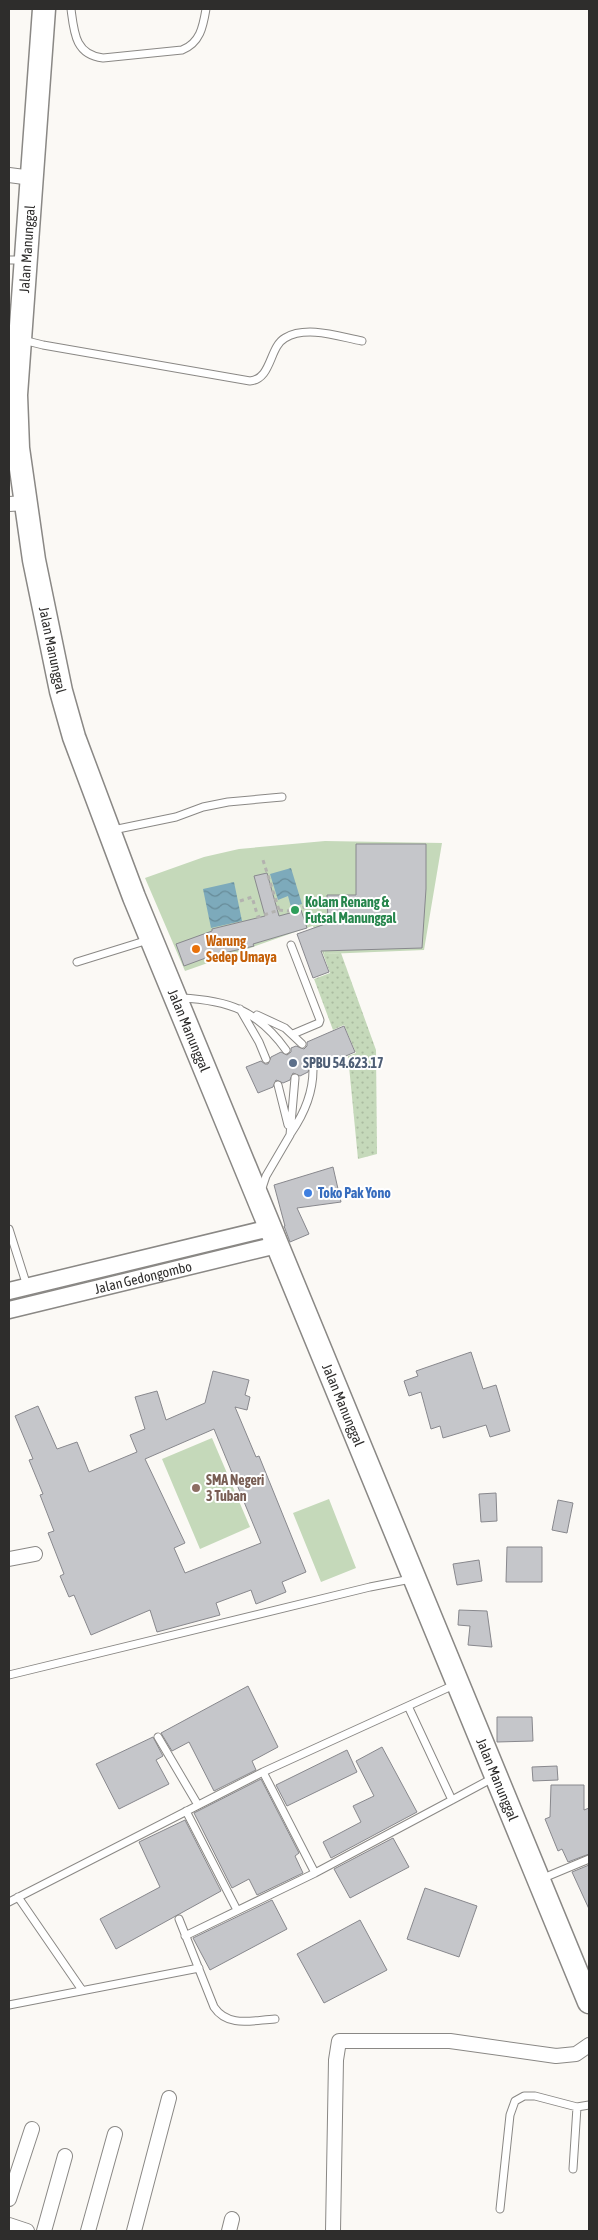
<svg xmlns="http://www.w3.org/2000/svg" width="598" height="2240" font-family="'Asap Condensed',sans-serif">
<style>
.grass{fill:url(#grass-dots)}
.pitch{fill:#c5d9ba}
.water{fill:url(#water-waves)}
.building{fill:#c5c6ca;stroke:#88888d;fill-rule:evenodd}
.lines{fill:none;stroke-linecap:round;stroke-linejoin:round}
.service-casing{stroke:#8a8885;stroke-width:9}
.minor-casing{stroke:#8a8885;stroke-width:16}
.tertiary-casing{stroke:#8a8885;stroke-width:19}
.trunk-casing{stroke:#8a8885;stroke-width:25}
.path{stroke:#b3b2af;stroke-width:3;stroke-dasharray:4 4;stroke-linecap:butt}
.service{stroke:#fff;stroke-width:7}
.minor{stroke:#fff;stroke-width:14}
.tertiary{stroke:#fff;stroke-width:16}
.trunk{stroke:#fff;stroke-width:22}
.leisure-dot{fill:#2e9e5b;stroke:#fff;stroke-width:2}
.food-dot{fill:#e8710a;stroke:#fff;stroke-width:2}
.service-dot{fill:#5c6f8a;stroke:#fff;stroke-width:2}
.shop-dot{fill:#3f7fe0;stroke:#fff;stroke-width:2}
.education-dot{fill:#8d6e63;stroke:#fff;stroke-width:2}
.labels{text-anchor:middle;stroke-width:4;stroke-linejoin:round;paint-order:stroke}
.street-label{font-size:14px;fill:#2e2d2c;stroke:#fff}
.leisure-label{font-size:14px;font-weight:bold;fill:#27864d;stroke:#fff;text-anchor:start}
.food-label{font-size:14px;font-weight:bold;fill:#c56008;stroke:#fff;text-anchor:start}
.service-label{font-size:14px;font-weight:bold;fill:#4e5e75;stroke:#fff;text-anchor:start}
.shop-label{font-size:14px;font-weight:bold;fill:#366cbe;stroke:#fff;text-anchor:start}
.education-label{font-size:14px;font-weight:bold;fill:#785e54;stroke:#fff;text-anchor:start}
</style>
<defs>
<pattern id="grass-dots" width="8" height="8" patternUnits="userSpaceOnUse" patternTransform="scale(1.25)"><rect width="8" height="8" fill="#c5d9ba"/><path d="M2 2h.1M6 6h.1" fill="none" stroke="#aabba0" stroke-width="1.8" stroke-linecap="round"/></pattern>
<pattern id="water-waves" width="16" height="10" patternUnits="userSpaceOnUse" patternTransform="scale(1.25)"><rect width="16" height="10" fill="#7daabb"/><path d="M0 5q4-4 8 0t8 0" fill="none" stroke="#678b98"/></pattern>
</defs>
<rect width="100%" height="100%" fill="#fbf9f5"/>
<path class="grass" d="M 315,925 L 325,954 L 341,953 L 376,1050 L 377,1154 L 358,1159 L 348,1056 L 356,1053 L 344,1025 L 333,1030 L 314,979 L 330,973 L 313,926 Z"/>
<path class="pitch" d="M 325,841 L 442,843 L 424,950 L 325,954 L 315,925 L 185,971 L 145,878 L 204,857 L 239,849 Z
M 212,1438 L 250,1527 L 200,1549 L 162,1459 Z
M 329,1499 L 356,1568 L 321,1582 L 293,1513 Z"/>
<path class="water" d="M 291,868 L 302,904 L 291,907 L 288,896 L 278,900 L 270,874 Z
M 234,882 L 242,921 L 211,928 L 203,889 Z"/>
<path class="building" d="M 356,844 L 426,844 L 426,889 L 422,948 L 321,951 L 329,972 L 313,978 L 297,934 L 328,923 L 327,895 L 356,895 Z
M 267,873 L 279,916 L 301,910 L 307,928 L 253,944 L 254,946 L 211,956 L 184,966 L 176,944 L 212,931 L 212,929 L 265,916 L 254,876 Z
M 344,1026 L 355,1052 L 318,1068 L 311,1065 L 308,1072 L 300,1076 L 293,1073 L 290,1080 L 283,1083 L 276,1080 L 273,1087 L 258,1093 L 246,1067 L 261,1061 L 265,1064 L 268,1064 L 271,1057 L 281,1052 L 287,1055 L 291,1052 L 291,1048 L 296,1046 L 304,1049 L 307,1046 L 307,1042 Z
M 333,1167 L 341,1202 L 297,1208 L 309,1234 L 290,1242 L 284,1226 L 285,1226 L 274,1185 Z
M 471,1352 L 483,1389 L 496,1385 L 510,1431 L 490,1437 L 486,1425 L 443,1438 L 440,1426 L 431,1429 L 421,1392 L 409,1396 L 404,1381 L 418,1376 L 416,1371 Z
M 213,1371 L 249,1380 L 245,1395 L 250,1397 L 247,1410 L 235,1407 L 256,1457 L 259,1456 L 306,1572 L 282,1582 L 286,1592 L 256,1604 L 251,1590 L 216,1603 L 220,1615 L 157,1632 L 150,1610 L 91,1635 L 74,1595 L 69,1597 L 60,1576 L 64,1574 L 48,1533 L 54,1531 L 40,1495 L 43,1494 L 29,1460 L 33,1459 L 15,1416 L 38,1406 L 57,1449 L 77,1442 L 89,1472 L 137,1452 L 130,1435 L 145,1429 L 135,1397 L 157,1391 L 166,1420 L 205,1403 ZM 214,1429 L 261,1543 L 185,1573 L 174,1548 L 185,1543 L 145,1459 Z
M 496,1493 L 497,1521 L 481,1522 L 479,1494 Z
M 558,1500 L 573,1503 L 567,1533 L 552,1530 Z
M 507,1547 L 542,1547 L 542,1582 L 506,1582 Z
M 479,1560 L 482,1581 L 457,1585 L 453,1564 Z
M 459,1610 L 487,1611 L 492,1647 L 468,1645 L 470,1626 L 458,1625 Z
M 248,1686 L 278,1747 L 252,1761 L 256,1770 L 214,1791 L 189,1742 L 172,1751 L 161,1733 Z
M 497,1717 L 532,1717 L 533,1741 L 497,1742 Z
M 153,1737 L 163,1756 L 156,1760 L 169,1784 L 119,1809 L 96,1764 Z
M 382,1747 L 417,1812 L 331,1858 L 323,1842 L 361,1822 L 353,1806 L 374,1796 L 356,1761 Z
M 347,1750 L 357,1772 L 287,1806 L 276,1785 Z
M 557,1766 L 558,1780 L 533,1781 L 532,1767 Z
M 261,1779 L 299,1853 L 295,1856 L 303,1873 L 257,1895 L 249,1879 L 232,1888 L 194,1813 Z
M 551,1785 L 584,1785 L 584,1810 L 589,1808 L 589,1854 L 568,1862 L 562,1849 L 558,1851 L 545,1819 L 550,1817 Z
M 185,1820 L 221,1891 L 116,1949 L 100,1919 L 160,1887 L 139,1842 Z
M 393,1838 L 409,1867 L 350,1898 L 334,1869 Z
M 589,1865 L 589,1909 L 572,1872 Z
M 425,1888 L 477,1906 L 459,1957 L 407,1939 Z
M 272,1900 L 287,1929 L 210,1970 L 193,1938 Z
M 360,1920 L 387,1970 L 324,2003 L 297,1954 Z"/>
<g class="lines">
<g class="service-casing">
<path id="service" d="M 71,9 C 74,32 75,55 103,58 L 182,50 C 200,43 203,27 206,9
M 9,260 L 23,260
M 23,340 L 43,345 L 250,381 C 272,379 269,347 285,338 C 307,325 340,337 362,341
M 113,830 L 176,817 L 203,807 L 228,802 L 282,797
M 291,945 L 320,1020 L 319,1023 L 293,1034
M 77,962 L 148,940
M 181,998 C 229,1000 258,1011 286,1050
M 240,1009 L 259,1042 L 266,1059
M 257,1015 L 285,1028 L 302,1044
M 278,1085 L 288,1125
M 291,1133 C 304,1114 313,1093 313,1070
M 261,1191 L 266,1176 L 290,1135 L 295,1078
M 9,1229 L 27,1286
M 9,1675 L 370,1587 L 411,1579
M 408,1706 L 452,1800 L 493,1778
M 158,1737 L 198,1805
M 263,1772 L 315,1873
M 186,1811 L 237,1910
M 541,1879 L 589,1859
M 18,1897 L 82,1990
M 9,1902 L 263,1772 L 454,1685
M 179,1919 L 214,2007 C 228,2028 253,2020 275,2019
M 185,1936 L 315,1873 L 452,1800
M 9,2005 L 199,1968
M 573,2169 L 577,2107
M 500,2209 L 510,2115 L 515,2101 L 524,2096 L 535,2096 L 577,2107 L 589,2105"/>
</g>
<g class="minor-casing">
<path id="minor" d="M 9,175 L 32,178
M 9,504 L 26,503
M 9,1559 L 35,1554
M 9,2199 L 32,2129
M 9,2225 L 27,2231
M 44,2231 L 65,2156
M 88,2231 L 115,2134
M 134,2231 L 169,2098
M 229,2231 L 232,2219
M 333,2231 L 336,2060 L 339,2041 L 450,2041 L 556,2056 L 576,2054 L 589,2045"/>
</g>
<g class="tertiary-casing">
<g id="tertiary">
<path d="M 9,1291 L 270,1228"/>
<path id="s1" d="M 9,1310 L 277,1245"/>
</g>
</g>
<g class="trunk-casing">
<g id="trunk">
<path id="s2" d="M 44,9 L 16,395 L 18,448 L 34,560 L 61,691 L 74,737 L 134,897 L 589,2002"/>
</g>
</g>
<path class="path" d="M 240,901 L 252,897 L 258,917 L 279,910 L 262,857
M 279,910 L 289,911 L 327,901"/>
<use href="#service" class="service"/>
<use href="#minor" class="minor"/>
<use href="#tertiary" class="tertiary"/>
<use href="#trunk" class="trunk"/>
</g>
<circle class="leisure-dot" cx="295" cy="910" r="5"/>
<circle class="food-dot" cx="196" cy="949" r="5"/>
<circle class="service-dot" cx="293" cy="1063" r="5"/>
<circle class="shop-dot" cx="308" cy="1193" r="5"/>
<circle class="education-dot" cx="196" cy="1488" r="5"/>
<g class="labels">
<g class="street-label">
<text transform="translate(27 249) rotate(-86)" y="5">Jalan Manunggal</text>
<text dy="5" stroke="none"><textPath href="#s2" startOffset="645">Jalan Manunggal</textPath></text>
<text dy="5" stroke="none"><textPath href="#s2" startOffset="1050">Jalan Manunggal</textPath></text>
<text dy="5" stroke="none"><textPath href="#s1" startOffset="138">Jalan Gedongombo</textPath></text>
<text dy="5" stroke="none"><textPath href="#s2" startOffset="1455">Jalan Manunggal</textPath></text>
<text dy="5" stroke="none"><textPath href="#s2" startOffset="1860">Jalan Manunggal</textPath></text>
</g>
<g class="leisure-label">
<text x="305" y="907">Kolam Renang &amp;<tspan x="305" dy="16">Futsal Manunggal</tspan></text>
</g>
<g class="food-label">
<text x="206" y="946">Warung<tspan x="206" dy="16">Sedep Umaya</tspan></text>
</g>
<g class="service-label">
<text x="303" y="1068">SPBU 54.623.17</text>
</g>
<g class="shop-label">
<text x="318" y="1198">Toko Pak Yono</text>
</g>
<g class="education-label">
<text x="206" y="1485">SMA Negeri<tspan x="206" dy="16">3 Tuban</tspan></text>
</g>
</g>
<rect width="598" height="2240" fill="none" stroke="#2e2d2c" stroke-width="20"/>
</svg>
